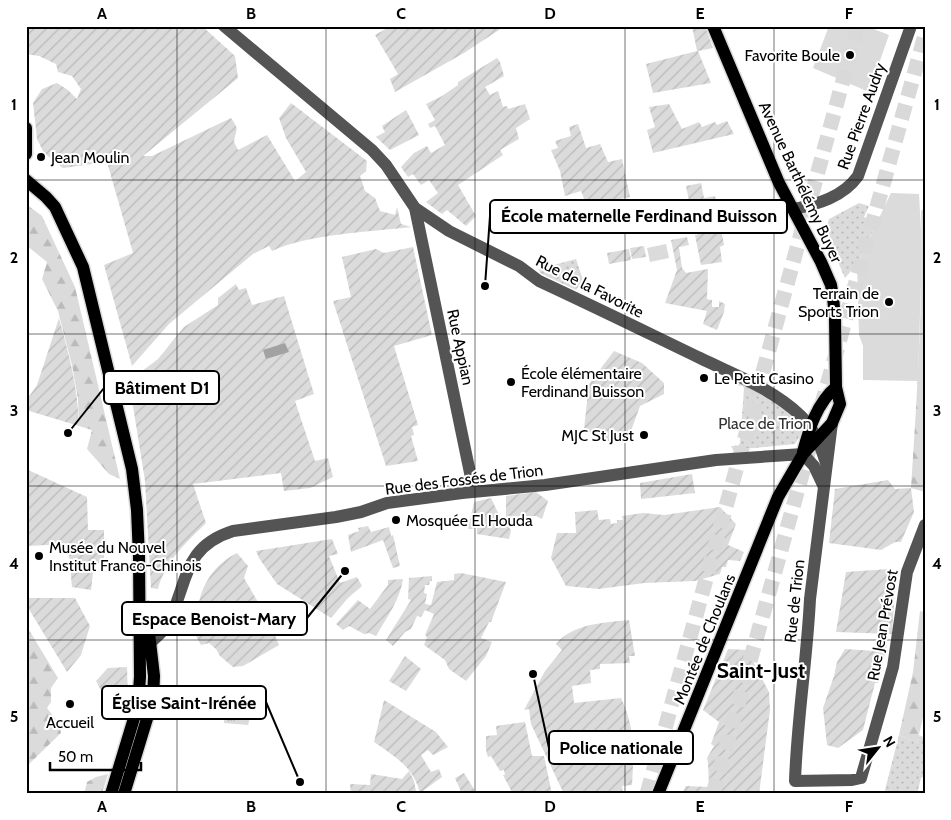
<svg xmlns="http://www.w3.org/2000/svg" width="951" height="820" font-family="Cabin,sans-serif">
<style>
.grass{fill:url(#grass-tufts)}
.forest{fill:url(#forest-firs)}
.park{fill:url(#park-dots)}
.garden{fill:url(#garden-furrows)}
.pitch{fill:#dbdbdb}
.water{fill:#a2a2a2}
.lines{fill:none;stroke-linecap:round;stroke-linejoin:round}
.highway-tunnel{stroke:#d9d9d9;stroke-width:15;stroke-dasharray:15 8;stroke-linecap:butt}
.major-casing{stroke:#dbdbdb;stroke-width:15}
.minor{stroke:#545454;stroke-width:12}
.major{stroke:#000;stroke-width:12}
.grid{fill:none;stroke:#000;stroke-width:1;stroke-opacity:0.55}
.poi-dot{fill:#000;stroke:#fff;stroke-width:2}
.labels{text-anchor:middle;stroke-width:4;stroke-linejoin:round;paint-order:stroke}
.poi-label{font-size:16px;fill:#000;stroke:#fff;text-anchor:start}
.street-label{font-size:16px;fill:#000;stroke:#fff}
.park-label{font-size:16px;fill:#323232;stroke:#fff}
.district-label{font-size:21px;font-weight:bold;fill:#000;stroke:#fff}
.leader{fill:none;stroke:#000;stroke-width:2}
.callout-dot{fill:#000;stroke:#fff;stroke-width:2}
.callout{fill:#fff;stroke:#000;stroke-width:2}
.callout-label{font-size:18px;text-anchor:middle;font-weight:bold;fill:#000}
.neatline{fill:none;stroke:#000;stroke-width:2}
.grid-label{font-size:16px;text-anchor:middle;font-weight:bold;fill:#000}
</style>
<defs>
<pattern id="grass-tufts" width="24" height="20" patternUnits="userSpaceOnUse" patternTransform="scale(1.25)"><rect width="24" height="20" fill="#dbdbdb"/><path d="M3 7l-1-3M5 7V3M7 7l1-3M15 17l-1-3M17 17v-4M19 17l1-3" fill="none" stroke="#bababa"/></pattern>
<pattern id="forest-firs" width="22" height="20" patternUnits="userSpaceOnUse" patternTransform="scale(1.25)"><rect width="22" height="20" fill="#dbdbdb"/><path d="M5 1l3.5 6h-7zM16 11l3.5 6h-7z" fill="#bababa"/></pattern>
<pattern id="park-dots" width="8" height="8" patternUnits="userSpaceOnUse" patternTransform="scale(1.25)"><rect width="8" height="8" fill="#dbdbdb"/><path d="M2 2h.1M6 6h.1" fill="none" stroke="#bababa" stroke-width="1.8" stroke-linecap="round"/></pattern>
<pattern id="garden-furrows" width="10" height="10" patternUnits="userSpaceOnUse" patternTransform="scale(1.25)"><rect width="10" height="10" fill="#dbdbdb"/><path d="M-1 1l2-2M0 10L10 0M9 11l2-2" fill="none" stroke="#bababa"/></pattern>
</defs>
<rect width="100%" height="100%" fill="#fff"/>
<path class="grass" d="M 225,708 L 250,718 L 248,725 L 224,723 Z"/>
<path class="forest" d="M 26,204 L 42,216 L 75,287 L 120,479 L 109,474 L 87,449 L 92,430 L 79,426 L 78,399 L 72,365 L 58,311 L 42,279 L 47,262 L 26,245 Z
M 925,208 L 925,492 L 911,488 C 917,396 923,304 921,211 Z
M 920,611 L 925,612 L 925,709 L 917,743 L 899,735 L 913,672 Z
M 26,625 L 58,678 L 51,688 L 51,702 L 47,708 L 59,724 L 61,733 L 26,767 Z
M 108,774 L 102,794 L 84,794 L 87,782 L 96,777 Z"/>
<path class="park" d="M 859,203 L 869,206 L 864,217 L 877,222 L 857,264 L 845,278 L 825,232 L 829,219 Z
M 576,259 L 583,280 L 576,290 L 540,273 L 539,269 Z
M 740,380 C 756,390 800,413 802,432 L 795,444 L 733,450 L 731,446 L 738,446 L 740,443 L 744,389 L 743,386 L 735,385 L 736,381 Z
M 899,735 L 917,743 L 919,735 L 925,738 L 925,776 L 921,778 L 917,794 L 884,794 Z"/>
<path class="garden" d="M 26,26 L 202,26 L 235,56 L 238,78 L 143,156 L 152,156 L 231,118 C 240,131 236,128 234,142 L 238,150 L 267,135 L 295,181 L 306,172 L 286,138 L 279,118 L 291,103 L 367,161 L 366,171 L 360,176 L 365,191 L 375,198 L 380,211 L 395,215 L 397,207 L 401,224 L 411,227 C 371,232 307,234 272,251 L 269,246 L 253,254 L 169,324 L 132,366 L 104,265 L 133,253 L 107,162 L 63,168 L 44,153 L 37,139 L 33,103 L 42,89 L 57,83 L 68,90 L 77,99 L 81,89 L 72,76 L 58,72 L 56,64 L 39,56 L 26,54 Z
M 391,26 L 501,26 L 502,28 L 464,53 L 395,92 L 390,79 L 398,74 L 375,35 Z
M 692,26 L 705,26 L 713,48 L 698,51 L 711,83 L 653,93 L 646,64 L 697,51 Z
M 497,58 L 500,62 L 504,76 L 485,87 L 490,95 L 498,91 L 503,107 L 507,106 L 508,109 L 525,104 L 530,119 L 516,128 L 519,139 L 500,150 L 503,155 L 458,185 L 476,216 L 466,226 L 447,210 L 442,214 L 426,202 L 438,193 L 429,180 L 421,185 L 413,174 L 408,177 L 401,167 L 414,153 L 427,146 L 431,153 L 445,145 L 435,126 L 430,128 L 428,124 L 435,120 L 426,104 L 442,96 L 458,85 L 458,82 Z
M 669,104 L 682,129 L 699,122 L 702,127 L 715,122 L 717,125 L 727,121 L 734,134 L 653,153 L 647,130 L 655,127 L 649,107 Z
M 406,110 L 419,135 L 390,150 L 376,137 L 385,132 L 382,126 Z
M 578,124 L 586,148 L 600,144 L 608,162 L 622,159 L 630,197 L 587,206 L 581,191 L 565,196 L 560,171 L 551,150 L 558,148 L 555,141 L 571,136 L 569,127 Z
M 701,183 L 704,198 L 715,196 L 716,201 L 723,199 L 726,210 L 698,216 L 696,205 L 690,206 L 686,186 Z
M 721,229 L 724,245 L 720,247 L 722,262 L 701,265 L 695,235 Z
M 687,237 L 689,245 L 679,247 L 682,268 L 686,273 L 708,269 L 707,299 L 712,300 L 712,307 L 719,307 L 719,301 L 725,304 L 724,312 L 717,330 L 703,324 L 707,311 L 665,303 L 677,270 L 671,240 Z
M 644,246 L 646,257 L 632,259 L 630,248 Z
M 413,247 L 432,335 L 394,346 L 418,425 L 412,427 L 414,435 L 411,436 L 418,461 L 386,466 L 333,301 L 351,297 L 342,257 L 376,249 L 384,253 Z
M 629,249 L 631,260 L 609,264 L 607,253 Z
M 236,284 L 239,290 L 246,288 L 252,305 L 284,296 L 314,394 L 295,401 L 315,461 L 328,458 L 333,477 L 310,488 L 284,491 L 281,473 L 193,484 L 206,523 C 186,543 165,561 158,589 L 151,588 L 145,481 L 129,381 L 158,359 L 184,327 L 218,305 L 218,298 Z
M 59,318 C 69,354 78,388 79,426 L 26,410 L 26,398 L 28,398 L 37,385 Z
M 614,351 L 642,363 L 664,383 L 664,394 L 640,406 L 627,442 L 605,441 L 584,429 L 589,384 Z
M 26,469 L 87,497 L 88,530 L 104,530 L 104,562 L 94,564 L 91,590 L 72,587 L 68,544 L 26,546 Z
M 692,474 L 695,493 L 641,499 L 640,483 Z
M 888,480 L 895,489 L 911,488 L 914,512 L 901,542 L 895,542 L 881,550 L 829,543 L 835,489 Z
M 536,492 L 548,501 L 542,519 L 536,516 L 506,517 L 506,496 Z
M 491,498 L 500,517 L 511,530 L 509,539 L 477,534 L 477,528 L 468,529 L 474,502 Z
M 720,507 L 736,524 L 728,545 L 744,552 L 740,561 L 728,560 L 726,567 L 722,567 L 720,574 L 695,581 L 644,583 L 599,589 L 566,586 L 551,558 L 557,533 L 576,533 L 575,512 L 597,510 L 599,520 L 610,519 L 611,524 L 617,523 L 617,520 L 623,520 L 622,516 L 643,513 L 664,515 Z
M 368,526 L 371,532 L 389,527 L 391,536 L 393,535 L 400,566 L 393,568 L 383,540 L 351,552 L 348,535 L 359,531 L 358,528 Z
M 332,539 L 338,554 L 329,556 L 340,583 L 357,577 L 362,586 L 348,598 L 331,618 L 277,584 L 259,558 L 256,551 Z
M 237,553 L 248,566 L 244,578 L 269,621 L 279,645 L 243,666 L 233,667 L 220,656 L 216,649 L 209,643 L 201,645 L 196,636 C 198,627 197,618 198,609 C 201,584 215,564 237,553 Z
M 889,569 L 896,572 L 892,634 L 836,632 L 846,572 Z
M 461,573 L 506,582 L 491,622 L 489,622 L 481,638 L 492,642 L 486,656 L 466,681 L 449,669 L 445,660 L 424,645 L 427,637 L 425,635 L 434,614 L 425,610 L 421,617 L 417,616 L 411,629 L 405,632 L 393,646 L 386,640 L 411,600 L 408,599 L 409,578 L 432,576 L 432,581 L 430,581 L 429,585 L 425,585 L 424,593 L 427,594 L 425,604 L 431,605 L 437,582 L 454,580 L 454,574 Z
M 403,579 C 400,600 387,617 376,636 L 369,633 L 364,634 L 349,626 L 343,630 L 336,624 L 358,600 L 370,609 L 388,585 L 388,580 Z
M 26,598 L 75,598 L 90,626 L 81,655 L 67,672 L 27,606 Z
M 629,620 L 635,656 L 629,656 L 630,663 L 600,664 L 600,669 L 590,670 L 591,683 L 572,686 L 574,703 L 621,698 C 635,727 634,753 632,785 L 622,786 L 623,794 L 564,794 L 531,724 L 529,709 L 524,710 L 545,671 L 562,650 L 556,644 C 574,623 603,623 629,620 Z
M 876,642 L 887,645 L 878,683 L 875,683 L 863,730 L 838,748 L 827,745 L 823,708 L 834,676 L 837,662 L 845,649 L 875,651 Z
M 728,649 L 747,650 L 769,692 L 770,710 L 759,794 L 682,794 L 686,786 L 709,787 L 708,763 L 707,758 L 714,746 L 711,744 L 719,722 L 703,710 Z
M 405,656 L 421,669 L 406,691 L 389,681 Z
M 127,667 L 128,700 L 117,704 L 104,696 L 96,681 L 108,668 Z
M 384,700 L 436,732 L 448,747 L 433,755 L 428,750 L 421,755 L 431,772 L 439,769 L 442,777 L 420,793 C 413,766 395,757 374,742 Z
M 525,722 L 532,756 L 544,756 L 552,794 L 513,794 L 503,775 L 505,775 L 504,770 L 500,771 L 491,756 L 488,757 C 485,750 486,744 486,736 L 497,735 L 496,726 Z
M 409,771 L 414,781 L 416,791 L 388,794 L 351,794 L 350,784 L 370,785 L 371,774 L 402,779 Z
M 464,773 L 477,794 L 462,794 L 455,778 Z"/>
<path class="pitch" d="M 829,26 L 866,26 L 889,35 L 869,92 L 813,68 Z
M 891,193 L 919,194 L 922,248 L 918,381 L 863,380 L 863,346 L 859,335 L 857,264 Z
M 666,244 L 669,258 L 650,262 L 647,248 Z"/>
<path class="water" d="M 285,343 L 289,352 L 266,359 L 263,350 Z"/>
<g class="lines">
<path class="highway-tunnel" d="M 821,407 L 925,35
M 647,794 L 858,26
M 713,794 L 810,446"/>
<g class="major-casing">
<path id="major" d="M 26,128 L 26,154
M 26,180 L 46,197 L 55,207 L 83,267 L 132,469 L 137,510 L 139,557 L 140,677 L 138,705 L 111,794
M 803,452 C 809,429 817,403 836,387
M 124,794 L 153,699 L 154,676 L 146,607
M 658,794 L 778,497 L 803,454 L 832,423 L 840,404 L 836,387 L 835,318 L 833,297 L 831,285 L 821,262 L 779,183 L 713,26"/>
</g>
<path class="minor" d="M 224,26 L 372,150 L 386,165 L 415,208 L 449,231 L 519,266 L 539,281 C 593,306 646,332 700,358 C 735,375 773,389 801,416 C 815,430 820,445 826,463
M 415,208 L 474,492
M 794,209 C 818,204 843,197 858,176 L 911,26
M 832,423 L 810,599 C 807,660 797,720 795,781 L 852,780 L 861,778 L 893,667 L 907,572 L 925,525
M 151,642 C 155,638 162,633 165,628 C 189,588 179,548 233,531 L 336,517 L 361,512 L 387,503 L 462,493 L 545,485 L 716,460 L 803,454 L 814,466 L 823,485"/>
<use href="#major" class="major"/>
</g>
<path class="grid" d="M 177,26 L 177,794M 326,26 L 326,794M 475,26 L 475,794M 625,26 L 625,794M 774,26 L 774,794M 26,180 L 925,180M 26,334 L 925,334M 26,486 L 925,486M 26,640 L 925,640"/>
<g class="poi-dot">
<circle cx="850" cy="55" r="5"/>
<circle cx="41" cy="157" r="5"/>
<circle cx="889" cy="302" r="5"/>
<circle cx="704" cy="378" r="5"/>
<circle cx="511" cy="382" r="5"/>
<circle cx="644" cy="435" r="5"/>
<circle cx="396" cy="520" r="5"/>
<circle cx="39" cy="556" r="5"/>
<circle cx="70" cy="704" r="5"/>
</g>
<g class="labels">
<g class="poi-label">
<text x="840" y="61" text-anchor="end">Favorite Boule</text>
<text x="51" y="163">Jean Moulin</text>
<text x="879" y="299" text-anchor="end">Terrain de<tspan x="879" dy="18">Sports Trion</tspan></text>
<text x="521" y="379">École élémentaire<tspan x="521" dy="18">Ferdinand Buisson</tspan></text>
<text x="714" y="384">Le Petit Casino</text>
<text x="634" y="441" text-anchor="end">MJC St Just</text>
<text x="406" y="526">Mosquée El Houda</text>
<text x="49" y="553">Musée du Nouvel<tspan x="49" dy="18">Institut Franco-Chinois</tspan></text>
<text x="70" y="728" text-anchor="middle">Accueil</text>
</g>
<g class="street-label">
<text transform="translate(861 116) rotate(-70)" y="6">Rue Pierre Audry</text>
<text transform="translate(801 182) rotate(65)" y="6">Avenue Barthélémy Buyer</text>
<text transform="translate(590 286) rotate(27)" y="6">Rue de la Favorite</text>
<text transform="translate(461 347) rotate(78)" y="6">Rue Appian</text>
<text transform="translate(464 479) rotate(-7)" y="6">Rue des Fossés de Trion</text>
<text transform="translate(794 601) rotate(-84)" y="6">Rue de Trion</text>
<text transform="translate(882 625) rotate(-80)" y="6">Rue Jean Prévost</text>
<text transform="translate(704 639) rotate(-68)" y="6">Montée de Choulans</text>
</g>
<g class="park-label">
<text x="765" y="429">Place de Trion</text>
</g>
<g class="district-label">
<text x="761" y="678">Saint-Just</text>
</g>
</g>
<path class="leader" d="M485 286L490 216M68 433L104 388M345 571L307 618M300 782L266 702M533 674L549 748"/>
<g class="callout-dot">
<circle cx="485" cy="286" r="5"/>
<circle cx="68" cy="433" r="5"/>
<circle cx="345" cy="571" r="5"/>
<circle cx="300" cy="782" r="5"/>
<circle cx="533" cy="674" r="5"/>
</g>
<g class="callout">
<rect x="490" y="200" width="297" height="33" rx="5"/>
<rect x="104" y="371" width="115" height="33" rx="5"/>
<rect x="122" y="602" width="185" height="33" rx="5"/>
<rect x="102" y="686" width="164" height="33" rx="5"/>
<rect x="549" y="731" width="144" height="33" rx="5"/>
</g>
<g class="callout-label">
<text x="639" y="222">École maternelle Ferdinand Buisson</text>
<text x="162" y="394">Bâtiment D1</text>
<text x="214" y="625">Espace Benoist-Mary</text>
<text x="184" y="709">Église Saint-Irénée</text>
<text x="621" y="754">Police nationale</text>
</g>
<rect width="951" height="820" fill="none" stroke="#ffffff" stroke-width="55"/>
<g transform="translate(878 748) rotate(60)" stroke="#ffffff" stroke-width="4" paint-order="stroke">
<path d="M0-4L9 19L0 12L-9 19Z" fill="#000000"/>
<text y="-8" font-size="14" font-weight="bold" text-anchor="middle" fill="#000000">N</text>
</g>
<path d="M50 762v8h91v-8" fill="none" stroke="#000000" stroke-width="2.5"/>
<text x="58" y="762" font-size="15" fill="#000000" stroke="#ffffff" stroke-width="4" paint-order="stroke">50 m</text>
<rect x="28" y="28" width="896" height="764" class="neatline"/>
<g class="grid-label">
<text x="102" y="19">A</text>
<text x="251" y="19">B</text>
<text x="401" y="19">C</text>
<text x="550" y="19">D</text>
<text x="700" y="19">E</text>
<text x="849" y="19">F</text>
<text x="14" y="110">1</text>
<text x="937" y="110">1</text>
<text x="14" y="263">2</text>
<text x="937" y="263">2</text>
<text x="14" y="416">3</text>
<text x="937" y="416">3</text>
<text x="14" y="569">4</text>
<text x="937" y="569">4</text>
<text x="14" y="722">5</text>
<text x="937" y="722">5</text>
<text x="102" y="812">A</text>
<text x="251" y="812">B</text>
<text x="401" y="812">C</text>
<text x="550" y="812">D</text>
<text x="700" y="812">E</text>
<text x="849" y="812">F</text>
</g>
</svg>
